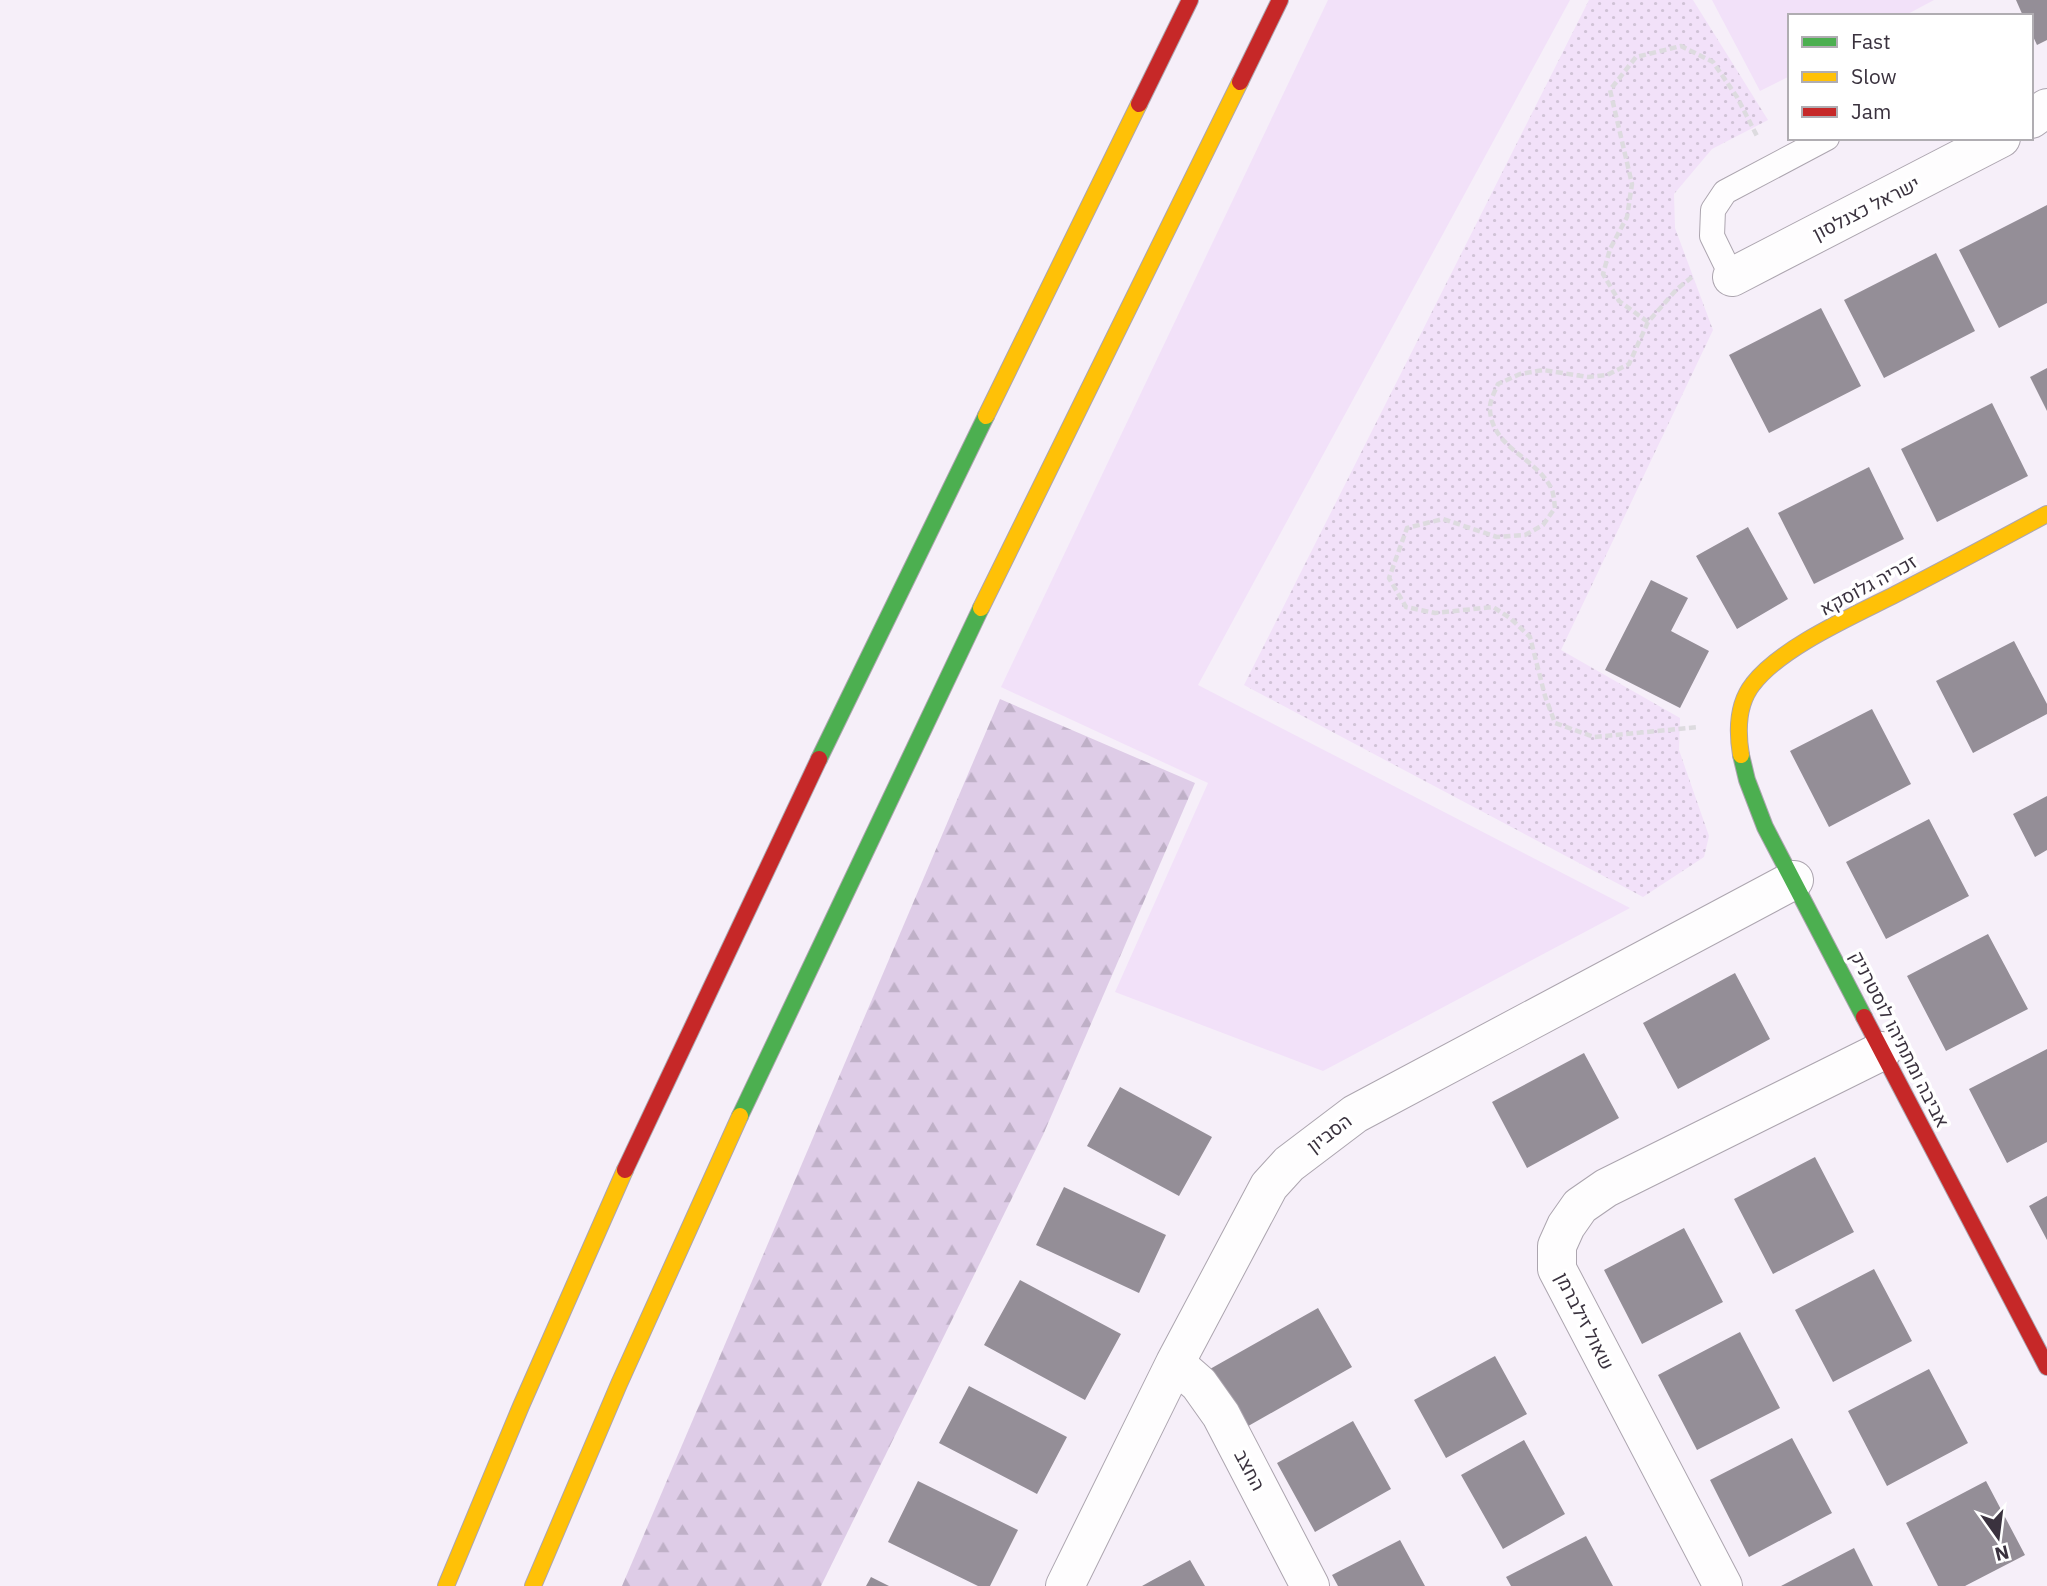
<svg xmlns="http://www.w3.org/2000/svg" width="2047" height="1586" font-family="'IBM Plex Sans',Heebo,sans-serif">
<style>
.green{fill:#f2e1f9}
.forest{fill:url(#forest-firs)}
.park{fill:url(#park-dots)}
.building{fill:#948e97}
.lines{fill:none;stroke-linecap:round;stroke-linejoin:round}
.lane-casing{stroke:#aca5af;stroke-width:26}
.street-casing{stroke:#aca5af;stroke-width:40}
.fast-casing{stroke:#aca5af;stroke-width:18}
.slow-casing{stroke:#aca5af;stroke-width:18}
.jam-casing{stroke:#aca5af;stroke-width:18}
.path{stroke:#dddbdf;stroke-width:4.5;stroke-dasharray:7 3.5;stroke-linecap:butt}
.lane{stroke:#fefdfe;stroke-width:24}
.street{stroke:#fefdfe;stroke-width:38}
.fast{stroke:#4caf50;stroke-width:16}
.slow{stroke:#ffc107;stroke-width:16}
.jam{stroke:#c62828;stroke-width:16}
.labels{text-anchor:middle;stroke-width:7;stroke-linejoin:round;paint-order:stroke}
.street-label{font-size:19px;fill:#3a323e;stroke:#fff}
</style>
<defs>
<pattern id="forest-firs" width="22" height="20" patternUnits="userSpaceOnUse" patternTransform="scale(1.75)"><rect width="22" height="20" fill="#decce7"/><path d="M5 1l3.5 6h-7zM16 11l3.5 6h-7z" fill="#bfb0c7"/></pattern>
<pattern id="park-dots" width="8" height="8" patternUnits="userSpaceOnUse" patternTransform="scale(1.75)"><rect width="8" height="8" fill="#f2e1f9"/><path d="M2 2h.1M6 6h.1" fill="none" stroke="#d0c2d6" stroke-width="1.8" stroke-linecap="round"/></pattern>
</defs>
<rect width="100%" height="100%" fill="#f6eff9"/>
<path class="green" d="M 1328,0 L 1570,0 L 1198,685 L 1630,908 L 1323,1071 L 1115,992 L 1208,783 L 1001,687 Z
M 1712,0 L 1934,0 L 1904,16 L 1790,16 L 1790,76 L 1760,91 Z"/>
<path class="forest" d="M 1000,699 L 1195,783 L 1043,1135 L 821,1586 L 622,1586 Z"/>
<path class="park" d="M 1589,0 L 1693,0 L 1768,120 L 1712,149 L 1674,194 L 1675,228 L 1713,330 L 1561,650 L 1680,718 L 1679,750 L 1709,836 L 1704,857 L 1643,897 L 1244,685 Z"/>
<path class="building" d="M 2016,0 L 2047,0 L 2047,40 L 2037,45 L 2031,32 L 2031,16 L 2023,16 Z
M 2047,205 L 2047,303 L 1999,328 L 1959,250 Z
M 1936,253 L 1975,331 L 1884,378 L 1844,300 Z
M 1821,308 L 1861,386 L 1769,433 L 1729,355 Z
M 2047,368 L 2047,411 L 2030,377 Z
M 1992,403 L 2028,476 L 1937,522 L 1901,449 Z
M 1869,467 L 1904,539 L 1814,584 L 1778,513 Z
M 1748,527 L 1788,599 L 1737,629 L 1696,556 Z
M 1651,580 L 1688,598 L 1671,631 L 1709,651 L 1680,708 L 1605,670 Z
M 2014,641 L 2047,704 L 2047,714 L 1973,753 L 1936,681 Z
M 1872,709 L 1911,784 L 1829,827 L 1790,751 Z
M 2047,796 L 2047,850 L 2035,857 L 2013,814 Z
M 1929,819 L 1969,896 L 1886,939 L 1846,862 Z
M 1988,934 L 2028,1009 L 1946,1051 L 1907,976 Z
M 1735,973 L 1770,1039 L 1678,1089 L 1643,1023 Z
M 2047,1049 L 2047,1142 L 2007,1163 L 1969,1089 Z
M 1584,1053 L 1619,1118 L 1527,1168 L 1492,1102 Z
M 1120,1087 L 1212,1137 L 1179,1196 L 1087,1146 Z
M 1815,1157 L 1854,1232 L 1773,1274 L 1734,1199 Z
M 1064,1187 L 1166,1235 L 1139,1293 L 1036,1245 Z
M 2047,1196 L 2047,1240 L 2029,1206 Z
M 1684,1228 L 1723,1302 L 1642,1344 L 1604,1270 Z
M 1874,1269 L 1912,1341 L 1833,1382 L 1795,1310 Z
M 1020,1280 L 1121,1334 L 1085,1400 L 984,1345 Z
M 1318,1308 L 1352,1367 L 1243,1429 L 1210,1369 Z
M 1740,1332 L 1780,1408 L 1697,1450 L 1658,1375 Z
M 1495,1356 L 1527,1414 L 1446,1458 L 1414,1400 Z
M 1929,1369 L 1968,1443 L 1887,1486 L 1848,1411 Z
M 969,1386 L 1067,1437 L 1037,1494 L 939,1443 Z
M 1353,1421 L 1391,1489 L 1315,1532 L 1277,1463 Z
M 1792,1438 L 1832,1513 L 1749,1557 L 1710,1480 Z
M 1524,1440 L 1565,1514 L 1503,1549 L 1461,1475 Z
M 918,1481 L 1018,1530 L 990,1586 L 978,1586 L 888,1542 Z
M 1986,1481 L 2025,1555 L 1965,1586 L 1938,1586 L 1906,1523 Z
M 1586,1536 L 1613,1586 L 1511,1586 L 1506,1577 Z
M 1400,1540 L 1425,1586 L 1338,1586 L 1332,1575 Z
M 1854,1548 L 1873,1586 L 1781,1586 Z
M 1190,1560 L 1205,1586 L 1142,1586 L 1151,1581 Z
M 871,1577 L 889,1586 L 866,1586 Z"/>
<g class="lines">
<g class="lane-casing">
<path id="lane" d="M 1732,277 L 1712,236 L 1713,210 L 1725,192 L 1827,138"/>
</g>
<g class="street-casing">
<path id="street" d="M 2031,119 L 2047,108
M 1732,277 L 2001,138
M 1175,1363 L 1199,1384 L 1221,1415 L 1310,1586
M 1065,1586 L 1175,1363 L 1269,1186 L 1289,1164 L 1355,1114 L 1794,880
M 1723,1586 L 1557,1269 L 1557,1246 L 1566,1226 L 1580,1206 L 1606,1188 L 1882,1051"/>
</g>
<g class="fast-casing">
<path id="fast" d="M 1741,755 L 1747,780 L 1765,827 L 1864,1017
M 819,759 L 986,416
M 740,1116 L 981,608"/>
</g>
<g class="slow-casing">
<path id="slow" d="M 986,416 L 1139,104
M 981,608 L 1240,82
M 1741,755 C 1737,731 1737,704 1753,684 C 1781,647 1855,615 1896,594 C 1947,568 1997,541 2047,514
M 446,1586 L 521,1406 L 625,1170
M 533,1586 L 619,1384 L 740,1116"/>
</g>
<g class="jam-casing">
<path id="jam" d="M 1240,82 L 1280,0
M 1139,104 L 1190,0
M 1864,1017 L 2047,1367
M 625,1170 L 819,759"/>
</g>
<path class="path" d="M 1692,277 L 1677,289 L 1648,322 L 1629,364 L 1607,375 L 1588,377 L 1543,370 L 1520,374 L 1498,384 C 1495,391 1489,402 1490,410 C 1492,447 1534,457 1550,486 C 1554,492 1554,501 1555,508 L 1543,525 L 1525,535 L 1497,537 L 1443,519 L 1407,528 L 1389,578 L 1406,607 L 1435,613 L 1493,607 L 1510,618 L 1530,637 L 1545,696 L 1555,723 L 1594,737 L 1699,727
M 1648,322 L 1619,301 L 1603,274 L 1610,249 L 1627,217 L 1632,184 L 1610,90 L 1636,57 L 1681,46 L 1713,62 L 1737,97 L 1758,138"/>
<use href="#lane" class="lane"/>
<use href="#street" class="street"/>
<use href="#fast" class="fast"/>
<use href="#slow" class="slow"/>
<use href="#jam" class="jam"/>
</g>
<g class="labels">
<g class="street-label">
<text transform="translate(1866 208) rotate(-27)" y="7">ישראל כצנלסון</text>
<text transform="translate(1868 585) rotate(-28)" y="7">זכריה גלוסקא</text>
<text transform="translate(1900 1039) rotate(63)" y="7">אביבה ומתתיהו לוסטרניק</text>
<text transform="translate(1329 1133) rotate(-37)" y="7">הסביון</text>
<text transform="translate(1585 1321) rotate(63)" y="7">שאול זילברמן</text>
<text transform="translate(1250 1470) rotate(62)" y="7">החצב</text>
</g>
</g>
<rect x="1788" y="14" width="245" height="126" fill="#ffffff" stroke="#b0adb2" stroke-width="2"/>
<rect x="1802" y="37" width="35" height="10" fill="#4caf50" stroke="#b0adb2" stroke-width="2"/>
<text x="1851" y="49" font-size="21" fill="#3a323e">Fast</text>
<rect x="1802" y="72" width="35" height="10" fill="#ffc107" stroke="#b0adb2" stroke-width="2"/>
<text x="1851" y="84" font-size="21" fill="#3a323e">Slow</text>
<rect x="1802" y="107" width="35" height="10" fill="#c62828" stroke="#b0adb2" stroke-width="2"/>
<text x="1851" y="119" font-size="21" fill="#3a323e">Jam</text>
<g transform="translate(1998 1537) rotate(166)" stroke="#ffffff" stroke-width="5" paint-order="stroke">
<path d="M0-5L12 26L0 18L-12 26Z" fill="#3a323e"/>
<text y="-10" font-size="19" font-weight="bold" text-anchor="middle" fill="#3a323e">N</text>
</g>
</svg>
